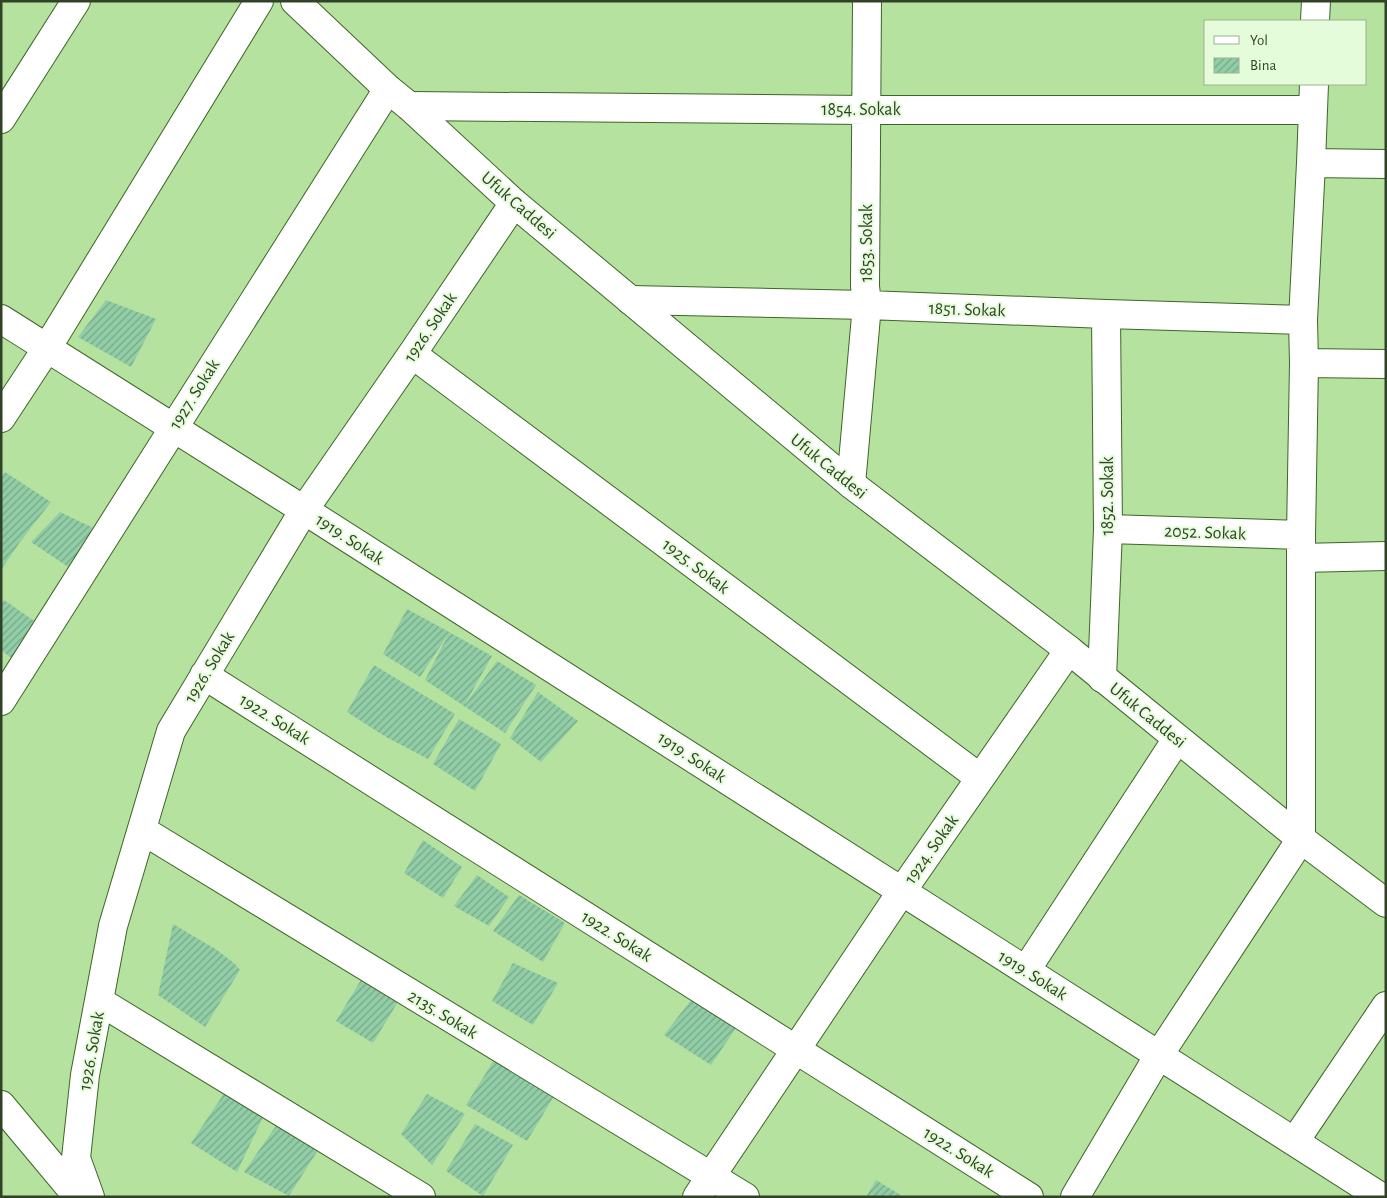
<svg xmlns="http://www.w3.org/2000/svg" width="1387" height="1198" font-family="'Alegreya Sans',sans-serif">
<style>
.building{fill:url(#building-hatch)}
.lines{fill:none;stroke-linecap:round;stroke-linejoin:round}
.minor-casing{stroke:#3e6527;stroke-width:30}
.major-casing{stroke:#3e6527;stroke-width:30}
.minor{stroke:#fff;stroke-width:28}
.major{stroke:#fff;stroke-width:28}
.labels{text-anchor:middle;stroke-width:4;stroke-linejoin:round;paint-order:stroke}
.street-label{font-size:18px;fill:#314327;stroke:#e5fcda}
</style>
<defs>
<pattern id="building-hatch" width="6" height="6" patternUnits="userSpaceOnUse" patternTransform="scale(1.25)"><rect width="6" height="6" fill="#91cda6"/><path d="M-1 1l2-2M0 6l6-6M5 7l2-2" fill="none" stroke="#77a887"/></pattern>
</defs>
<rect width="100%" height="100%" fill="#b5e29e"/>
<path class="building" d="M 106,300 L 156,319 L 131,367 L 78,337 Z
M 5,472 L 51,502 L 20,542 L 1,570 L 1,478 Z
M 60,512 L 106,534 L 80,575 L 31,542 Z
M 4,600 L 46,629 L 14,660 L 1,650 L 1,604 Z
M 407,609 L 449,632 L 492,656 L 464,706 L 497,661 L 536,685 L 505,733 L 464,706 L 425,680 L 449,633 L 420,677 L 383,654 Z
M 374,665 L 455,714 L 428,759 L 386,737 L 347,712 Z
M 538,692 L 578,721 L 541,762 L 510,738 Z
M 459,719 L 501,744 L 475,791 L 433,764 Z
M 423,840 L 462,867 L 443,898 L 404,873 Z
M 477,875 L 509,897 L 489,926 L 454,906 Z
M 519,895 L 565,923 L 543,962 L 493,931 Z
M 173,924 L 217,950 L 234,963 L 240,970 L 205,1027 L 158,995 Z
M 513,963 L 558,983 L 533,1025 L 492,1001 Z
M 367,970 L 404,992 L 373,1043 L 336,1021 Z
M 691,1000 L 736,1028 L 711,1065 L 664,1035 Z
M 497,1055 L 556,1093 L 527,1141 L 466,1105 Z
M 225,1092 L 264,1115 L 237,1172 L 191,1143 Z
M 427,1094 L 465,1114 L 432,1165 L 401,1134 Z
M 278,1123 L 320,1147 L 289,1196 L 244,1172 Z
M 475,1124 L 513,1145 L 483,1196 L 446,1171 Z
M 876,1180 L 904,1197 L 866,1197 Z"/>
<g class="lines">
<g class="minor-casing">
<path id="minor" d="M 1315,21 L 1316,1
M 409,106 L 866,110 L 1313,110
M 1,119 L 76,1
M 1311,163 L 1386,164
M 630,300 L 867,305 L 1106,314 L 1303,320
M 1,319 L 304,510 L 1381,1197
M 412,354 L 980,778
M 1304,363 L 1386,364
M 1,418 L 47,348 L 259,1
M 851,484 L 867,305 L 865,286 L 867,1
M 1108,529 L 1301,535
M 1301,558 L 1386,556
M 204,675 L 1029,1197
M 1102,678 L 1108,529 L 1106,314
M 1,701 L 388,89
M 142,830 L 745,1197
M 1026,970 L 1177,739
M 99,1001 L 421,1197
M 1,1105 L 78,1197
M 1295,1141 L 1386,1006
M 90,1197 L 76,1158 L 85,1075 L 113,926 L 171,731 L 304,510 L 412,354 L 514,203
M 697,1197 L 902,891 L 1069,650
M 1075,1197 L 1159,1055 L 1301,839 L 1301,535 L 1304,363 L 1303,320 L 1311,163 L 1314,84"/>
</g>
<g class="major-casing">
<path id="major" d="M 295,1 L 388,89 L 409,106 L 514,203 L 851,484 L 1069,650 L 1301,839 L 1386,903"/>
</g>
<use href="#minor" class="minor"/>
<use href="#major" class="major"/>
</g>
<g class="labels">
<g class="street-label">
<text x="861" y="115">1854. Sokak</text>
<text transform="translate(519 205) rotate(41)" y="6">Ufuk Caddesi</text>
<text transform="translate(866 243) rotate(-90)" y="6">1853. Sokak</text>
<text transform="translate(967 309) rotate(2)" y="6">1851. Sokak</text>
<text transform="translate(430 327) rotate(-56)" y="6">1926. Sokak</text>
<text transform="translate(194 394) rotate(-58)" y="6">1927. Sokak</text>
<text transform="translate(829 466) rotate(39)" y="6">Ufuk Caddesi</text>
<text transform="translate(1107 496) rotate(-90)" y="6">1852. Sokak</text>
<text transform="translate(1205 532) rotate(2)" y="6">2052. Sokak</text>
<text transform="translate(350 539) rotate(33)" y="6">1919. Sokak</text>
<text transform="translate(696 566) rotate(37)" y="6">1925. Sokak</text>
<text transform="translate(209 667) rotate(-59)" y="6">1926. Sokak</text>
<text transform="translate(1148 715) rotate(39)" y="6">Ufuk Caddesi</text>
<text transform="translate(275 719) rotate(32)" y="6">1922. Sokak</text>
<text transform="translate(692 757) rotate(33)" y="6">1919. Sokak</text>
<text transform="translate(931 849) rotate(-55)" y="6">1924. Sokak</text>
<text transform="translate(617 936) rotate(32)" y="6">1922. Sokak</text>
<text transform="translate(1033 975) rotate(32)" y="6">1919. Sokak</text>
<text transform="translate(443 1014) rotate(31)" y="6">2135. Sokak</text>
<text transform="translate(91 1051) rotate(-80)" y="6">1926. Sokak</text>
<text transform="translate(959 1152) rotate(32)" y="6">1922. Sokak</text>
</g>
</g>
<rect width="1387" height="1198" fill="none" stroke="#314327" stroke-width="5"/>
<rect x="1204" y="20" width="162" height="65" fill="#e5fcda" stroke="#9db292"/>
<rect x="1214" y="36" width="25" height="8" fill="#ffffff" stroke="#9db292"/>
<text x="1250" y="45" font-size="15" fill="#314327">Yol</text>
<rect x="1214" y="58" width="25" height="15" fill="url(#building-hatch)" stroke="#9db292"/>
<text x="1250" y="70" font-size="15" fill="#314327">Bina</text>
</svg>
